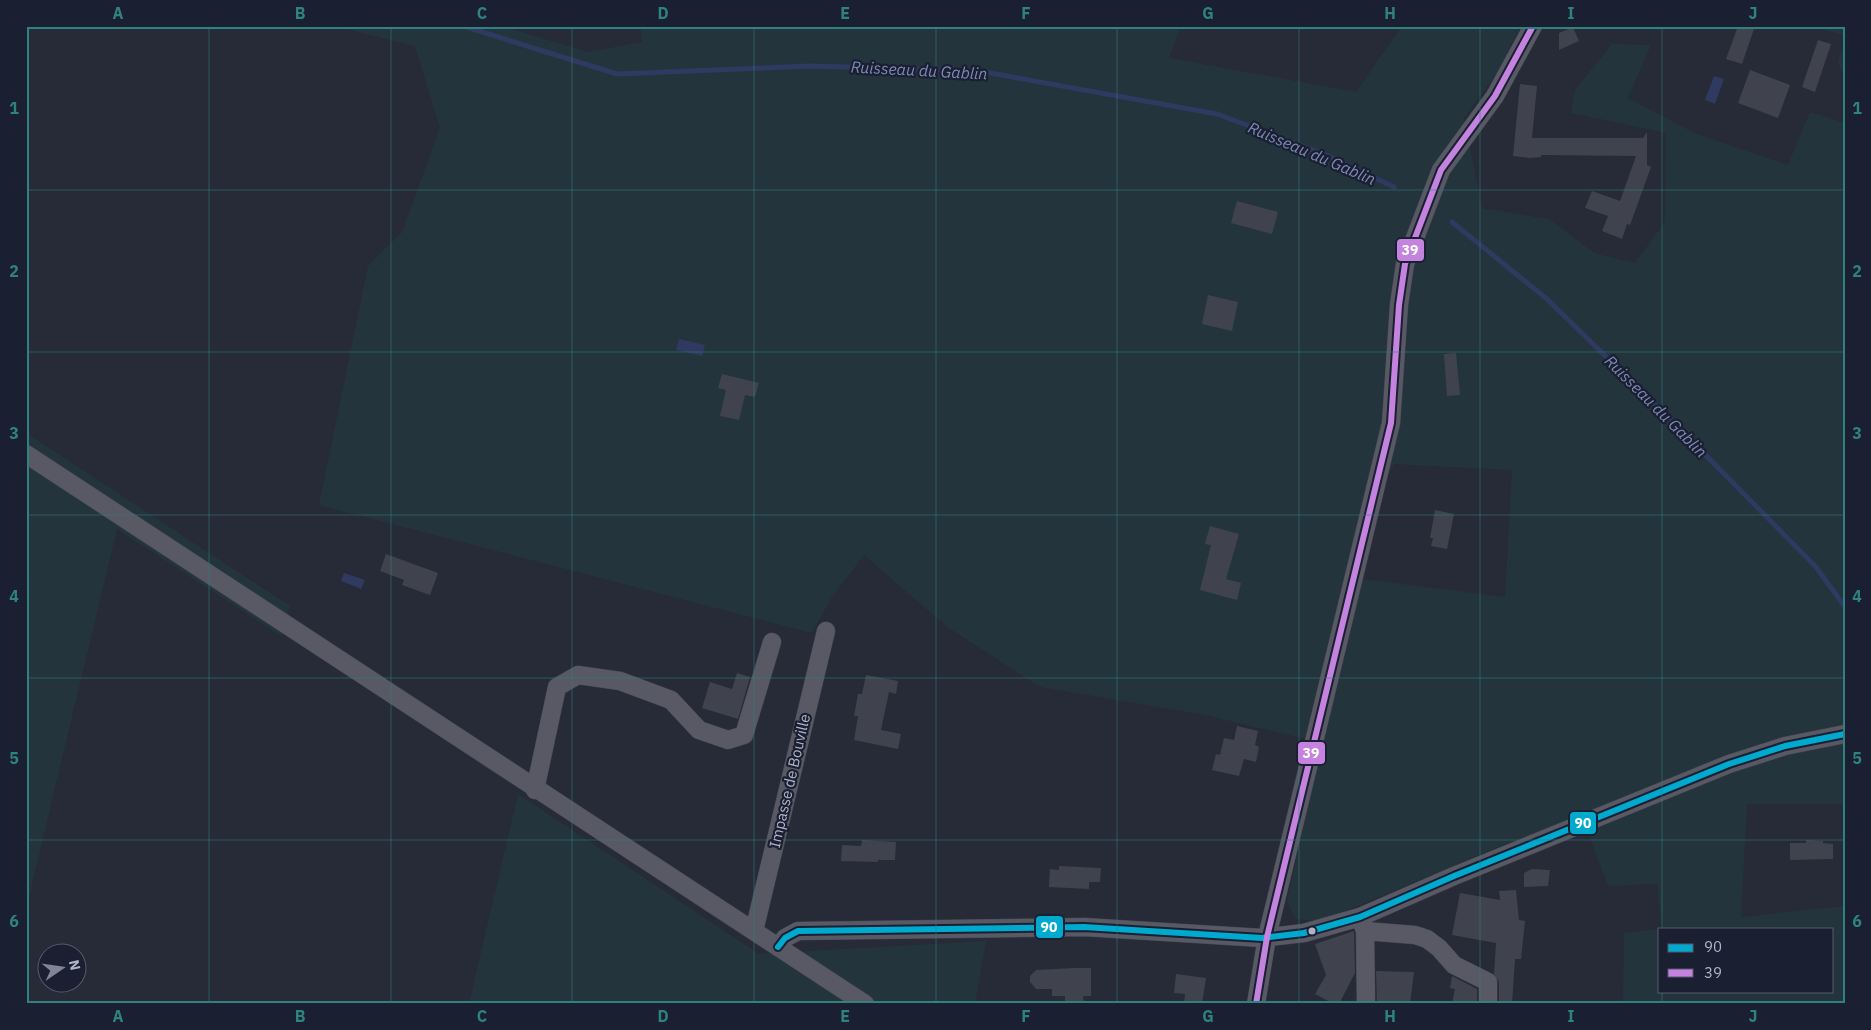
<svg xmlns="http://www.w3.org/2000/svg" width="1871" height="1030" font-family="'IBM Plex Sans',sans-serif">
<style>
.green{fill:#24343d;fill-rule:evenodd}
.water{fill:#30395f}
.lines{fill:none;stroke-linecap:round;stroke-linejoin:round}
.stream{stroke:#30395f;stroke-width:5}
.building{fill:#40434e}
.minor-casing{stroke:#434650;stroke-width:19}
.minor{stroke:#585964;stroke-width:18}
.bus-1-casing{stroke:#1a1f31;stroke-width:10}
.bus-2-casing{stroke:#1a1f31;stroke-width:10}
.bus-1{stroke:#00a9ce;stroke-width:6}
.bus-2{stroke:#c483df;stroke-width:6}
.grid{fill:none;stroke:#2f8280;stroke-width:1;stroke-opacity:0.55}
.bus-dot{fill:#b0b4c8;stroke:#1a1f31;stroke-width:2}
.labels{text-anchor:middle;stroke-width:4.5;stroke-linejoin:round;paint-order:stroke}
.street-label{font-size:15px;fill:#b0b4c8;stroke:#1a1f31}
.water-label{font-size:16px;font-style:italic;fill:#7d8ab7;stroke:#1a1f31}
.line-badge{stroke:#1a1f31;stroke-width:2}
.badge-label{font-size:14px;text-anchor:middle;font-weight:bold;fill:#fff}
.neatline{fill:none;stroke:#2f8280;stroke-width:2}
.grid-label{font-size:16px;text-anchor:middle;font-weight:bold;fill:#2f8280}
</style>
<rect width="100%" height="100%" fill="#272a37"/>
<path class="green" d="M 334,26 L 501,26 L 588,52 L 642,42 L 640,26 L 1181,26 L 1169,58 L 1356,92 L 1402,26 L 1521,26 L 1497,73 L 1464,118 L 1482,208 L 1549,219 L 1594,253 L 1635,263 L 1665,222 L 1666,133 L 1571,113 L 1575,90 L 1612,44 L 1651,45 L 1628,98 L 1697,134 L 1788,165 L 1810,112 L 1845,123 L 1845,807 L 1843,804 L 1747,804 L 1741,917 L 1845,906 L 1845,1004 L 1623,1004 L 1624,933 L 1660,929 L 1660,991 L 1832,991 L 1832,929 L 1660,929 L 1662,928 L 1657,884 L 1608,886 L 1582,817 L 1496,848 L 1336,915 L 1317,921 L 1296,919 L 1287,902 L 1322,743 L 1201,714 L 1040,687 L 946,626 L 864,555 L 832,597 L 812,633 L 319,505 L 368,266 L 402,232 L 440,128 L 415,46 ZM 1394,464 L 1512,470 L 1505,597 L 1362,579 L 1385,481 Z
M 1823,26 L 1845,26 L 1845,36 L 1822,29 Z
M 1845,43 L 1845,73 L 1841,71 L 1838,61 Z
M 26,433 L 290,606 L 281,636 L 117,529 L 26,909 Z
M 518,794 L 759,954 L 986,941 L 975,1004 L 469,1004 Z"/>
<path class="water" d="M 1714,76 L 1724,79 L 1715,104 L 1705,100 Z
M 679,339 L 705,345 L 702,356 L 676,350 Z
M 344,573 L 365,580 L 361,589 L 341,581 Z"/>
<g class="lines">
<path class="stream" d="M 463,26 L 617,74 L 810,66 L 979,71 L 1217,114 L 1326,155 L 1394,187
M 1452,222 L 1547,299 L 1677,426 L 1816,567 L 1845,607"/>
</g>
<path class="building" d="M 1738,26 L 1755,26 L 1742,64 L 1726,59 Z
M 1573,27 L 1579,41 L 1559,50 L 1559,33 Z
M 1818,40 L 1831,44 L 1815,92 L 1802,87 Z
M 1750,70 L 1790,85 L 1778,118 L 1738,103 Z
M 1520,84 L 1537,86 L 1532,138 L 1643,138 L 1647,132 L 1647,165 L 1651,167 L 1630,225 L 1627,224 L 1622,239 L 1602,231 L 1608,216 L 1585,208 L 1592,191 L 1620,201 L 1636,156 L 1541,155 L 1541,157 L 1530,158 L 1513,156 Z
M 1237,201 L 1278,212 L 1272,234 L 1231,223 Z
M 1208,295 L 1238,302 L 1232,331 L 1202,324 Z
M 1456,353 L 1460,395 L 1447,396 L 1444,354 Z
M 722,374 L 759,383 L 755,397 L 745,395 L 739,420 L 720,416 L 726,390 L 718,388 Z
M 1435,510 L 1454,514 L 1447,549 L 1431,546 L 1433,538 L 1430,538 Z
M 1210,526 L 1239,534 L 1226,579 L 1241,583 L 1237,600 L 1200,590 L 1211,545 L 1205,544 Z
M 386,554 L 438,573 L 430,595 L 402,585 L 404,580 L 380,571 Z
M 737,673 L 750,677 L 738,719 L 702,708 L 710,682 L 732,689 Z
M 866,675 L 898,681 L 896,694 L 889,692 L 881,730 L 901,734 L 898,749 L 854,740 L 858,716 L 854,716 L 858,694 L 862,694 Z
M 1237,726 L 1258,731 L 1255,745 L 1259,747 L 1256,762 L 1244,759 L 1239,776 L 1212,770 L 1216,754 L 1220,755 L 1224,738 L 1234,740 Z
M 862,840 L 896,842 L 895,860 L 878,860 L 878,862 L 841,861 L 842,845 L 861,846 Z
M 1806,840 L 1823,841 L 1823,843 L 1833,844 L 1833,859 L 1790,860 L 1790,843 L 1806,843 Z
M 1059,866 L 1101,868 L 1100,882 L 1089,882 L 1089,889 L 1049,887 L 1050,869 L 1059,870 Z
M 1532,869 L 1550,870 L 1548,886 L 1524,887 L 1524,873 Z
M 1516,890 L 1519,920 L 1525,921 L 1521,959 L 1515,959 L 1512,1004 L 1499,1004 L 1499,982 L 1494,974 L 1496,943 L 1452,935 L 1460,893 L 1500,900 L 1499,891 Z
M 1354,931 L 1355,973 L 1339,1004 L 1334,1004 L 1315,994 L 1326,975 L 1315,944 Z
M 1074,968 L 1091,968 L 1091,996 L 1083,996 L 1084,1004 L 1065,1004 L 1065,996 L 1052,996 L 1052,989 L 1036,989 L 1030,982 L 1030,976 L 1036,970 Z
M 1376,971 L 1414,972 L 1410,1004 L 1377,1004 Z
M 1176,974 L 1206,978 L 1202,1004 L 1184,1004 L 1185,994 L 1174,993 Z
M 1452,976 L 1477,989 L 1477,1004 L 1452,1004 L 1455,989 L 1450,988 Z"/>
<g class="lines">
<g class="minor-casing">
<path id="minor" d="M 26,454 L 865,1004
M 535,790 L 557,687 L 578,675 L 620,681 L 671,700 L 699,730 L 728,740 L 744,735 L 772,642
M 1361,920 L 1365,931 L 1366,1004
M 754,931 L 826,631
M 1365,931 L 1415,935 L 1427,939 L 1439,948 L 1454,965 L 1488,982 L 1488,1004
M 778,947 L 785,938 L 798,931 L 1084,927 L 1262,938 L 1304,933 L 1360,917 L 1454,876 L 1729,764 L 1785,746 L 1845,734
M 1256,1004 L 1267,937 L 1391,423 L 1399,305 L 1405,264 L 1441,170 L 1495,96 L 1533,26"/>
</g>
<use href="#minor" class="minor"/>
<g class="bus-1-casing">
<path id="bus-1" d="M 778,947 L 785,938 L 798,931 L 1084,927 L 1262,938 L 1304,933 L 1360,917 L 1454,876 L 1729,764 L 1785,746 L 1845,734"/>
</g>
<g class="bus-2-casing">
<path id="bus-2" d="M 1256,1004 L 1267,937 L 1391,423 L 1399,305 L 1405,264 L 1441,170 L 1495,96 L 1533,26"/>
</g>
<use href="#bus-1" class="bus-1"/>
<use href="#bus-2" class="bus-2"/>
</g>
<path class="grid" d="M 209,26 L 209,1004M 391,26 L 391,1004M 572,26 L 572,1004M 754,26 L 754,1004M 936,26 L 936,1004M 1117,26 L 1117,1004M 1299,26 L 1299,1004M 1480,26 L 1480,1004M 1662,26 L 1662,929M 26,190 L 1845,190M 26,352 L 1845,352M 26,515 L 1845,515M 26,678 L 1845,678M 26,840 L 1845,840M 1662,991 L 1662,1004"/>
<circle class="bus-dot" cx="1312" cy="931" r="4.5"/>
<g class="labels">
<g class="street-label">
<text transform="translate(790 781) rotate(-77)" y="5">Impasse de Bouville</text>
</g>
<g class="water-label">
<text transform="translate(919 70) rotate(3)" y="6">Ruisseau du Gablin</text>
<text transform="translate(1312 153) rotate(23)" y="6">Ruisseau du Gablin</text>
<text transform="translate(1656 406) rotate(45)" y="6">Ruisseau du Gablin</text>
</g>
</g>
<g class="line-badge">
<rect x="1396" y="238" width="29" height="24" rx="5" fill="#c483df"/>
<rect x="1297" y="741" width="29" height="24" rx="5" fill="#c483df"/>
<rect x="1569" y="811" width="28" height="24" rx="5" fill="#00a9ce"/>
<rect x="1035" y="915" width="29" height="24" rx="5" fill="#00a9ce"/>
</g>
<g class="badge-label">
<text x="1410" y="255">39</text>
<text x="1311" y="758">39</text>
<text x="1583" y="828">90</text>
<text x="1049" y="932">90</text>
</g>
<rect width="1871" height="1030" fill="none" stroke="#1a1f31" stroke-width="55"/>
<rect x="1658" y="928" width="175" height="65" fill="#1a1f31" stroke="#565b6d"/>
<rect x="1668" y="944" width="25" height="8" fill="#00a9ce" stroke="#565b6d"/>
<text x="1704" y="952" font-size="15" fill="#b0b4c8">90</text>
<rect x="1668" y="969" width="25" height="8" fill="#c483df" stroke="#565b6d"/>
<text x="1704" y="978" font-size="15" fill="#b0b4c8">39</text>
<g transform="translate(62 968) rotate(77)"><circle r="24" fill="#1a1f31" stroke="#565b6d"/>
<path d="M0-4L9 19L0 12L-9 19Z" fill="#808495"/>
<text y="-8" font-size="14" font-weight="bold" text-anchor="middle" fill="#b0b4c8">N</text>
</g>
<rect x="28" y="28" width="1816" height="974" class="neatline"/>
<g class="grid-label">
<text x="118" y="19">A</text>
<text x="300" y="19">B</text>
<text x="482" y="19">C</text>
<text x="663" y="19">D</text>
<text x="845" y="19">E</text>
<text x="1026" y="19">F</text>
<text x="1208" y="19">G</text>
<text x="1390" y="19">H</text>
<text x="1571" y="19">I</text>
<text x="1753" y="19">J</text>
<text x="14" y="114">1</text>
<text x="1857" y="114">1</text>
<text x="14" y="277">2</text>
<text x="1857" y="277">2</text>
<text x="14" y="439">3</text>
<text x="1857" y="439">3</text>
<text x="14" y="602">4</text>
<text x="1857" y="602">4</text>
<text x="14" y="764">5</text>
<text x="1857" y="764">5</text>
<text x="14" y="927">6</text>
<text x="1857" y="927">6</text>
<text x="118" y="1022">A</text>
<text x="300" y="1022">B</text>
<text x="482" y="1022">C</text>
<text x="663" y="1022">D</text>
<text x="845" y="1022">E</text>
<text x="1026" y="1022">F</text>
<text x="1208" y="1022">G</text>
<text x="1390" y="1022">H</text>
<text x="1571" y="1022">I</text>
<text x="1753" y="1022">J</text>
</g>
</svg>
